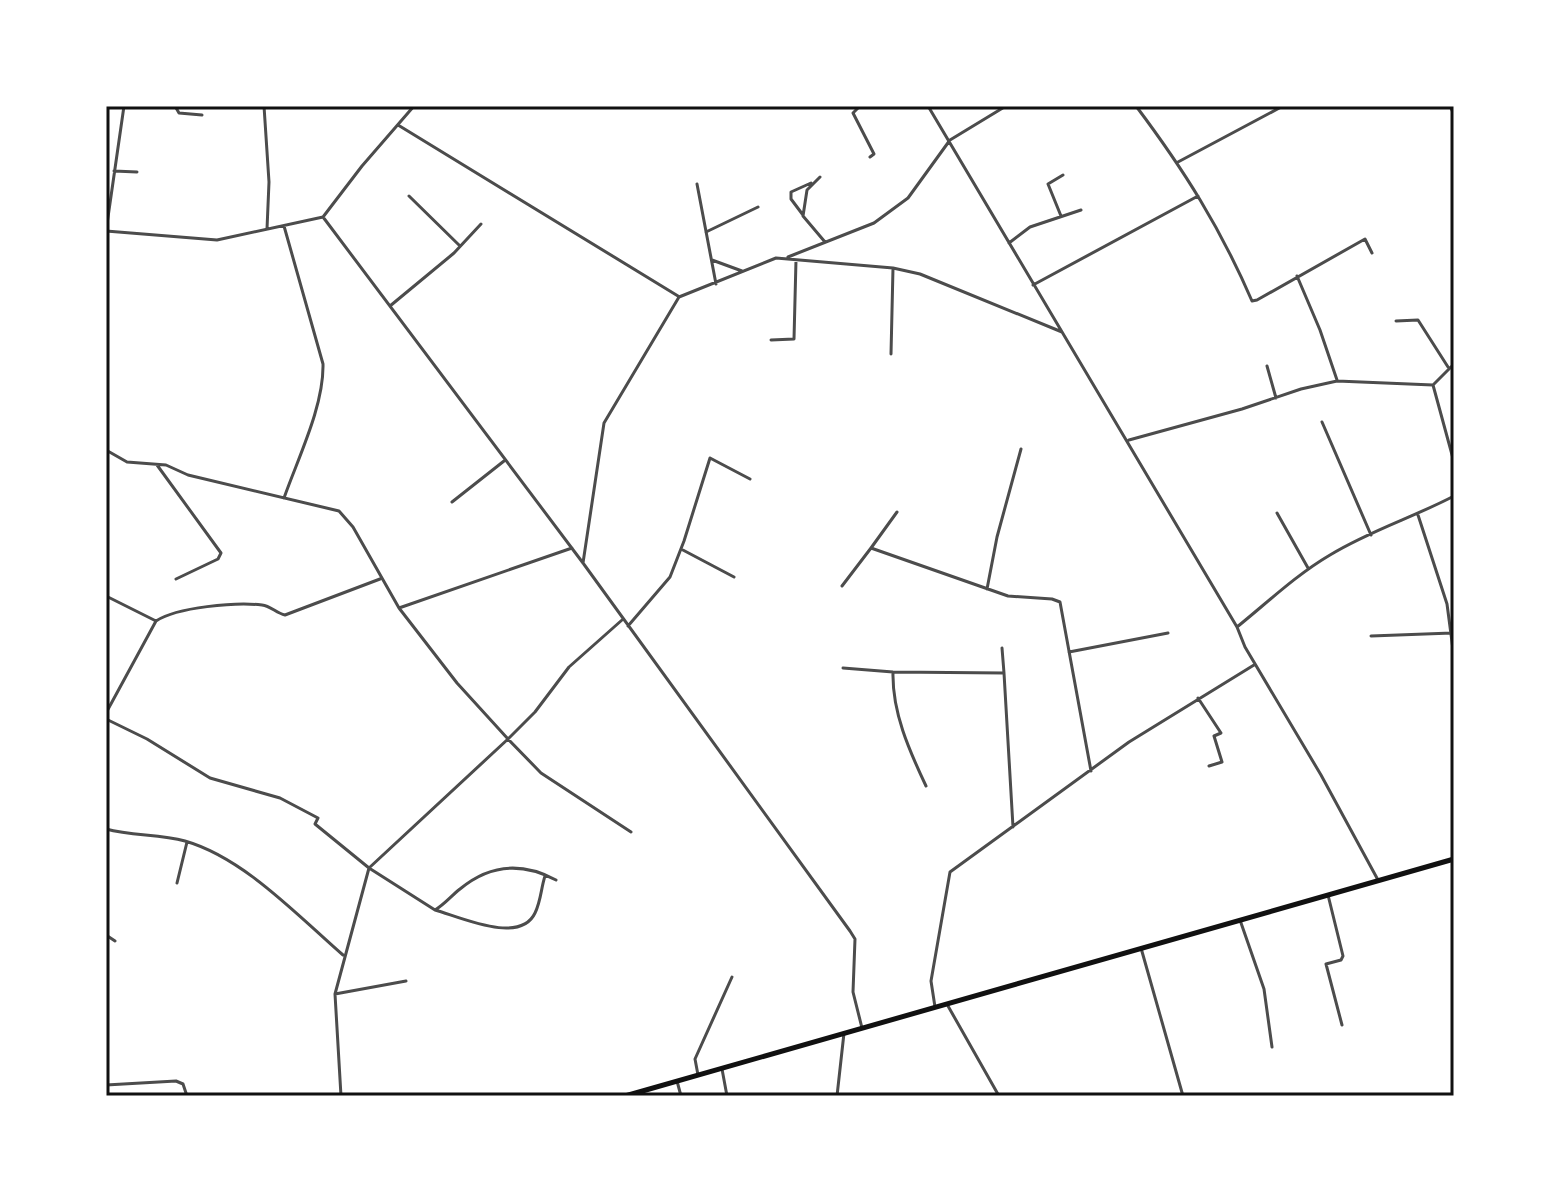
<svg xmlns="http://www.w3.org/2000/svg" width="1560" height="1202" font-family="Overpass,sans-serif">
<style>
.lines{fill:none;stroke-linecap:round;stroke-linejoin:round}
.minor{stroke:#4c4c4c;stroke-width:3}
.secondary{stroke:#111;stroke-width:5}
.neatline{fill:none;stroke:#111;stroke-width:3}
</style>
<rect width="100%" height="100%" fill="#fff"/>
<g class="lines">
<path class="minor" d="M 175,106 L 179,113 L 202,115
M 264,106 L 269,182 L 267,229
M 860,106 L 853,113 L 874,154 L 870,157
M 928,106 L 1237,627 L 1245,647 L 1321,775 L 1378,880
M 1136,106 C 1184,170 1220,227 1252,301 L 1257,300 L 1365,239 L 1372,253
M 1450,106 L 1454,115
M 398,125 L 678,296
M 1178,162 L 1283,106
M 114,171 L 137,172
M 820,177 L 807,190 L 803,216 L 825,242
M 697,184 L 716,284
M 409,196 L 460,246
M 803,215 L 791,199 L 791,192 L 811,183
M 1061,216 L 1048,184 L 1063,175
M 323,217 L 583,563 L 850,931 L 855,939 L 853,992 L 862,1028
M 106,231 L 217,240 L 323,217 L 362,166 L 414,106
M 106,231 L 124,106
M 706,232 L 758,207
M 1009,243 L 1030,227 L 1081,210
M 788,257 L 874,223 L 908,198 L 950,140 L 1006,106
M 712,260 L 742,271
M 1297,276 L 1320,330 L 1337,380
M 1033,285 L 1198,196
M 390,306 L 454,253 L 481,224
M 1396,321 L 1418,320 L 1448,367
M 771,340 L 794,339 L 796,260
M 891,354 L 893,268
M 1454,364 L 1433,385 L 1454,462
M 1267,366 L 1276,398
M 1322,422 L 1371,535
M 1129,440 L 1242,409 L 1301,389 L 1337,381 L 1433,385
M 106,450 L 127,462 L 166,465 L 188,475 L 339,511 L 353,527 L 399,608 L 457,683 L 508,739 L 541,773 L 631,832
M 157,465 L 221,553 L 218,559 L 176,579
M 284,498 C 298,458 324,406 323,364 L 284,226
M 452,502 L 504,461
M 897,512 L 871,548 L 1008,596 L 1052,599 L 1060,602 L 1091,771
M 1277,513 L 1308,568
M 1418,515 L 1447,604 L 1454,657
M 681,549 L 734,577
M 583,563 L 604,423 L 679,297 L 776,258 L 893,268 L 920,274 L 1062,332
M 842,586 L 871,548
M 987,589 L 997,537 L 1021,449
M 106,596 L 156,621
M 399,608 L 572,548
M 628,626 L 670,577 L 684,541 L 710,458 L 750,479
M 1237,627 C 1268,602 1296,575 1330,555 C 1369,531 1414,517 1454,496
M 1371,636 L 1452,633
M 1002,648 L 1004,673
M 1069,652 L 1168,633
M 843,668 L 893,672 L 1004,673 L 1013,827
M 893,672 C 892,712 909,750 926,786
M 1198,698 L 1221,733 L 1214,736 L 1222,762 L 1209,766
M 106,713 L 156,621 C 177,607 236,602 262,605 C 271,606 276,613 285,615 L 380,579
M 106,719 L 147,739 L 210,778 L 280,798 L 318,818 L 315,824 L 369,868 L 435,910 C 445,904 451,896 460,889 C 490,864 522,862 556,880
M 106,829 C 132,836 159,834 185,841 C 244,858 297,915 343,955
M 177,883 L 187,842
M 1328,895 L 1343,956 L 1341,960 L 1326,964 L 1342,1025
M 435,910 C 460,917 520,945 535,913 C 541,901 541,888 545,876
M 1240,920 L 1264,989 L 1272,1047
M 106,935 L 115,941
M 1141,948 L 1183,1096
M 335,994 L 406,981
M 948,1006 L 999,1096
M 935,1007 L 931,981 L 950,872 L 1129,742 L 1254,665
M 722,1069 L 727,1096
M 698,1075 L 695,1059 L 732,977
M 677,1081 L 681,1096
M 106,1085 L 176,1081 L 183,1084 L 187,1096
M 341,1096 L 335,994 L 369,868 L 508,739 L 535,712 L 569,667 L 622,620
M 837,1096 L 844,1033"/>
<path class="secondary" d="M 625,1096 L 1454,859"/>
</g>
<rect width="1560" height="1202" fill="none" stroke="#ffffff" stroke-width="216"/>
<rect x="108" y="108" width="1344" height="986" class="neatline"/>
</svg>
